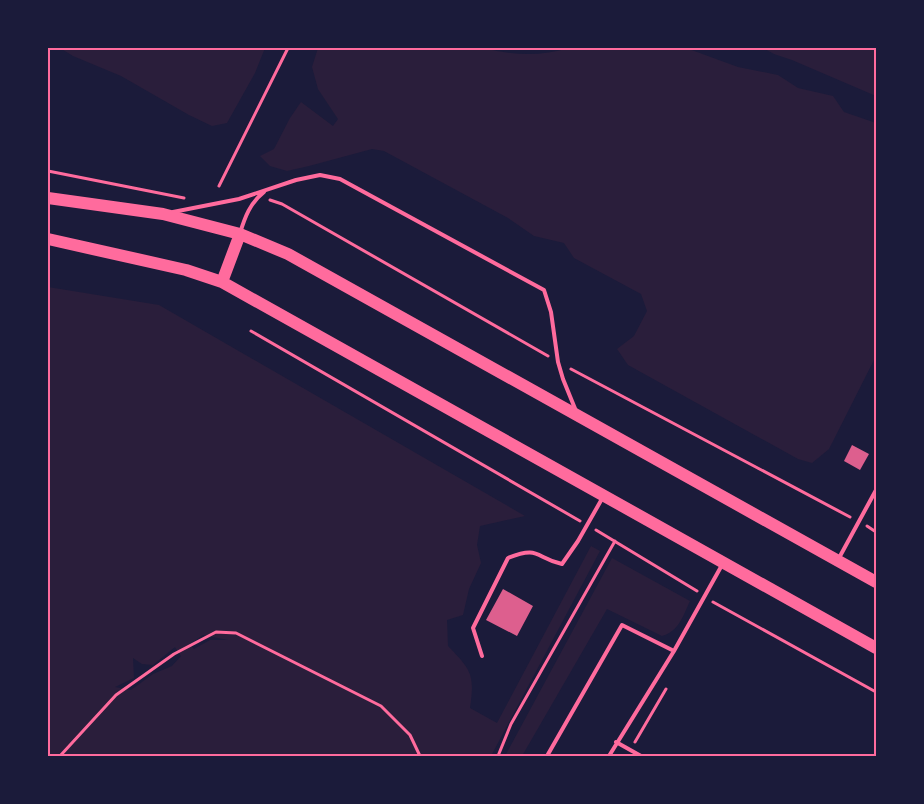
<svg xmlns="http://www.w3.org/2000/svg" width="924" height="804" font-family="'Nunito Sans',sans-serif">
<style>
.green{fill:#2a1e3b;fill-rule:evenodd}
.building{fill:#dd5f8e}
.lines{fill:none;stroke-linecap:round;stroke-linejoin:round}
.path{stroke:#ff6b9d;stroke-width:3}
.service{stroke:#ff6b9d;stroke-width:4}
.primary{stroke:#ff6b9d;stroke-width:12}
.neatline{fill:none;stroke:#ff6b9d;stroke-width:2}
</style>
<rect width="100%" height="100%" fill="#1b1b3a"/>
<path class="green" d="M 60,48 L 265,48 L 255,73 L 227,123 L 212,126 L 189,115 L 121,76 L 73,56 Z
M 318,48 L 484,48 C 511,55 541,57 568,48 L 686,48 L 738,67 L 778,75 L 798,88 L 833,96 L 844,112 L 876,123 L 876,356 L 829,449 L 812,463 L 798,459 L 628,365 L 617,349 L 634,336 L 647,311 L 641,294 L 574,258 L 564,243 L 534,236 L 508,218 L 384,151 L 372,149 L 309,166 L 287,171 L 270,166 L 260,156 L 274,149 L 290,118 L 301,102 L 333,126 L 338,119 L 318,89 L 312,67 Z
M 763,48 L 876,48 L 876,96 L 792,60 L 774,54 Z
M 48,287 L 159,305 L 525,516 L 480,526 L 477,545 L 481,563 L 469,589 L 463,615 L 447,620 L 448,646 C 471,670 475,674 470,708 L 497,723 L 591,546 L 600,551 L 491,756 L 48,756 ZM 203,635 L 228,640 L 210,640 L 194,649 L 190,644 ZM 175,647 L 181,656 L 172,666 L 153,674 L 131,690 L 115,687 L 134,678 L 133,658 L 142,664 L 153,665 Z
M 612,558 L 690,601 C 683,616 679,631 662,636 L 607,609 L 522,756 L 505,756 Z"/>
<path class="building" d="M 852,445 L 869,454 L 860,470 L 844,461 Z
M 503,589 L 533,606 L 517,636 L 486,620 Z"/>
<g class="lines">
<path class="path" d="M 48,171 L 184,198
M 219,186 L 288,48
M 270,200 L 282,204 L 548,356
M 251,331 L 580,521
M 571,369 L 850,517
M 867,526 L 876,532
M 596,530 L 697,591
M 713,602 L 876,692
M 635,742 L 666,689
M 60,756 L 116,695 L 174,654 L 216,632 L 236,633 L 381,706 L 410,735 L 420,756
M 498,756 L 511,724 L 615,541"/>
<path class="service" d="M 173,212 L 239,199 L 296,180 L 320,175 L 340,179 L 544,290 L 551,312 L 558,362 L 563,379 L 576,411
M 240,233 C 245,217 250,203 264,192
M 839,558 L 876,490
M 482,656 L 473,628 L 508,558 C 540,545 535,558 562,564 L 578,541 L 603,497
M 616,742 L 641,756
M 547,756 L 622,625 L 674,651
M 609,756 L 674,651 L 722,565"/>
<path class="primary" d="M 48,198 L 163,214 L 240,234 L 288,254 L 876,582
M 48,239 L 186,270 L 222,282 L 876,648
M 222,282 L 240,234"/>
</g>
<rect width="924" height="804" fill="none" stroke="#1b1b3a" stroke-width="98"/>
<rect x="49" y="49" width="826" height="706" class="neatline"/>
</svg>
